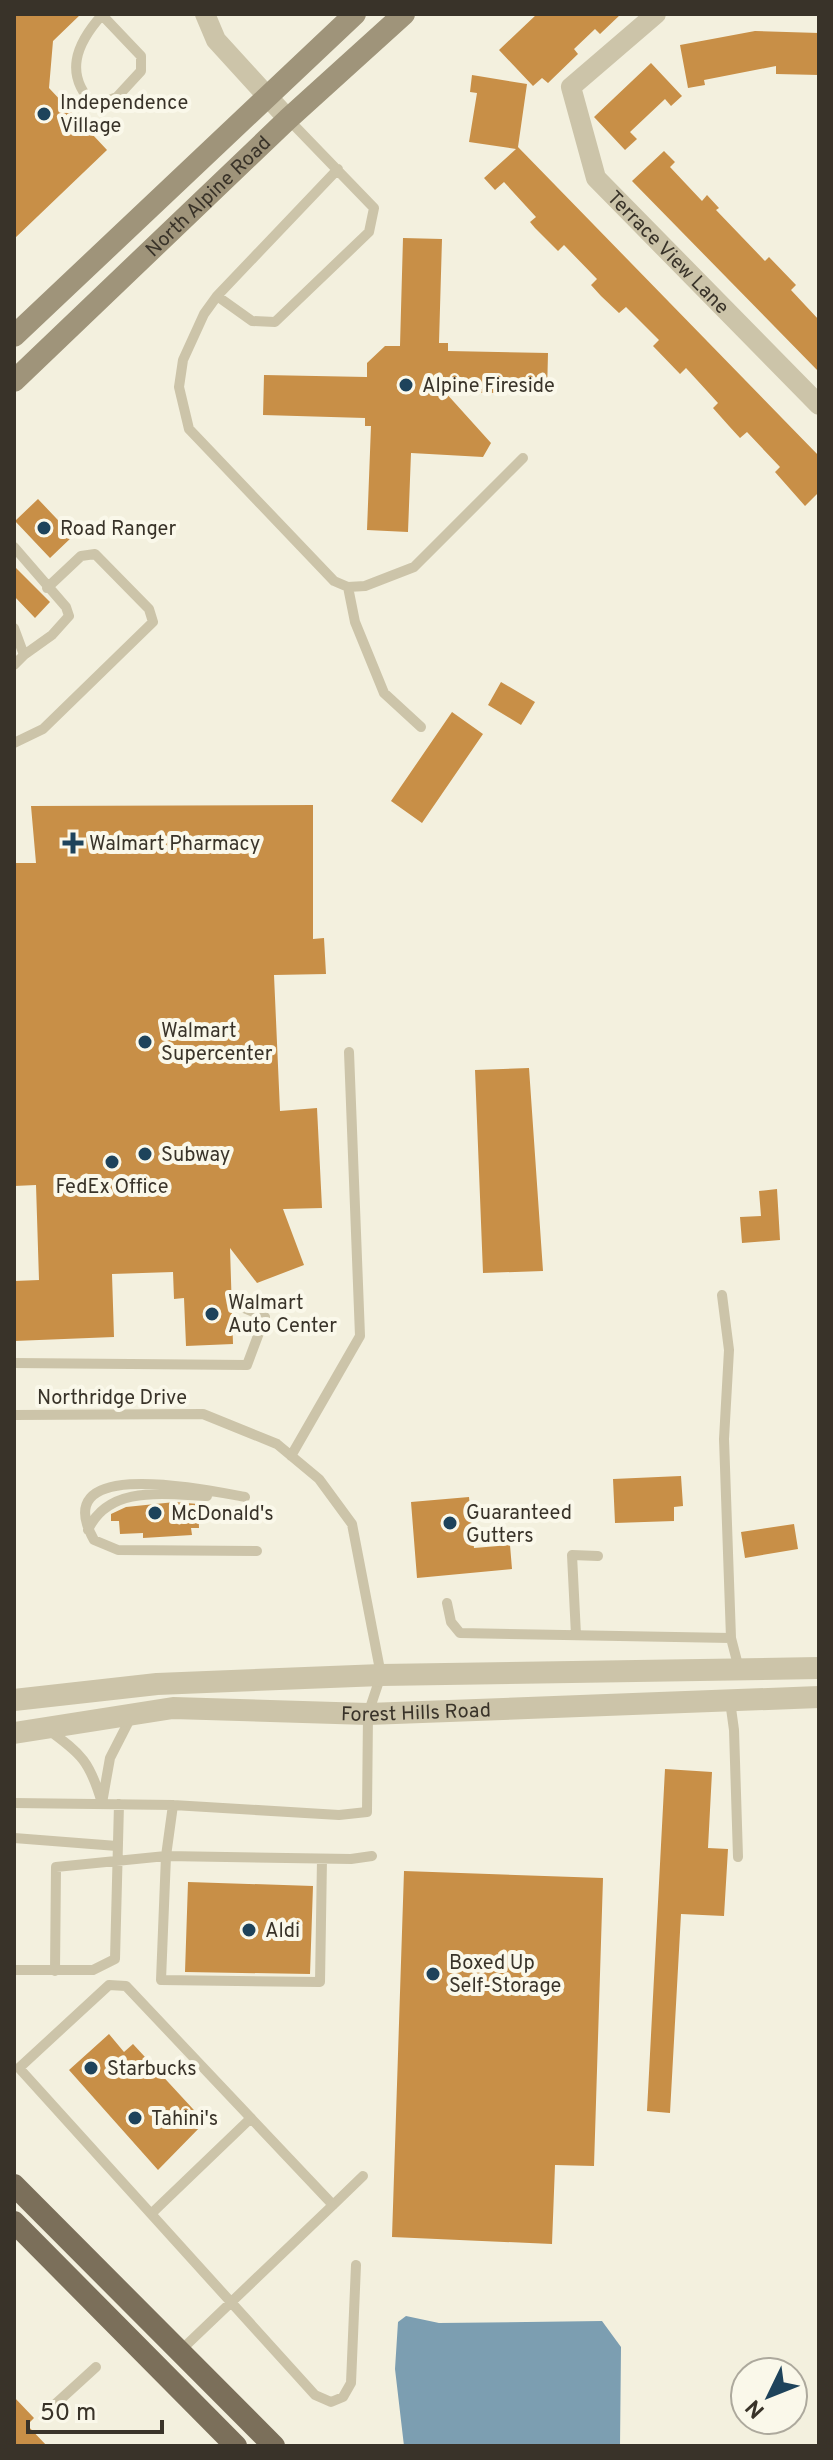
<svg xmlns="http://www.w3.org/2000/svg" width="833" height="2460" font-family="Overpass,sans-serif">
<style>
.water{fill:#7c9eb1}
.building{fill:#c88f47}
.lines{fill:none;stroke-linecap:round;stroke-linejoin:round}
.service{stroke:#ccc4a9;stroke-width:10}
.minor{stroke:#ccc4a9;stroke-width:20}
.tertiary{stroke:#ccc4a9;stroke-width:22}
.secondary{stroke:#9f947a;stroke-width:22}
.primary{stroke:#7b6f5a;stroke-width:22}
.poi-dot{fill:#1e435b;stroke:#faf8ea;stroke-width:3}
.labels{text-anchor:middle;stroke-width:8;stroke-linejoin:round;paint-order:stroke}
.poi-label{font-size:20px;fill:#393329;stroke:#faf8ea;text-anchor:start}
.street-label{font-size:20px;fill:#393329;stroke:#faf8ea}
</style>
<rect width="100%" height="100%" fill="#f3f0de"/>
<path class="water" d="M 406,2316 L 439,2323 L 602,2321 L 621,2347 L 620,2446 L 404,2446 L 395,2369 L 398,2322 Z"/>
<path class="building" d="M 14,14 L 81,14 L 53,41 L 49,88 L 107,150 L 14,239 Z
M 537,14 L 621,14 L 600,34 L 595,29 L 574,49 L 578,54 L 548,83 L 542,78 L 533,86 L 499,50 Z
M 755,31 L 819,33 L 819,75 L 776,74 L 776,66 L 704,80 L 705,85 L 688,88 L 680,45 Z
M 651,63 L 682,96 L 671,106 L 665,99 L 630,132 L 637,139 L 625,150 L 594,117 Z
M 472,75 L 527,84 L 518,147 L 819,456 L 819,492 L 805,506 L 775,472 L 780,467 L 747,432 L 740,438 L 729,426 L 713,408 L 718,403 L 686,368 L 680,374 L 653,346 L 659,340 L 626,307 L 619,313 L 601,296 L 591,285 L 597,279 L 564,245 L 558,251 L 535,228 L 530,222 L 536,217 L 504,182 L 495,190 L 484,178 L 516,149 L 469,142 L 477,93 L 470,92 Z
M 664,151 L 675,162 L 670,167 L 702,201 L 707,195 L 719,208 L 716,210 L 765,261 L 769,257 L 796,285 L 791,290 L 819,320 L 819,372 L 632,181 Z
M 403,238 L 442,239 L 439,343 L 448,343 L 448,351 L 548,353 L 547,394 L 445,392 L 491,443 L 483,457 L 411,453 L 408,532 L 367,530 L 371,426 L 365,426 L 365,418 L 263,415 L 264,375 L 367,377 L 367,363 L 385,346 L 400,346 Z
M 38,499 L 73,536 L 50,558 L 15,521 Z
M 14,566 L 50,602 L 35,618 L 14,596 Z
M 501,682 L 535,702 L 521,725 L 488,705 Z
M 452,712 L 483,734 L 422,823 L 391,801 Z
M 313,805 L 313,939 L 324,938 L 326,974 L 274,975 L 280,1111 L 317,1108 L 322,1208 L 283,1209 L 304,1265 L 257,1283 L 230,1248 L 233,1344 L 186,1346 L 184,1298 L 174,1299 L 173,1272 L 112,1274 L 114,1337 L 14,1341 L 14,1281 L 39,1280 L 36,1185 L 14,1186 L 14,863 L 36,863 L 31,806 Z
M 529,1068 L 543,1271 L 483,1273 L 475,1070 Z
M 777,1189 L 780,1240 L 742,1243 L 740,1217 L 761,1216 L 759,1191 Z
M 681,1476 L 683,1506 L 674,1507 L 674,1521 L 615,1523 L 613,1479 Z
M 469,1497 L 474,1548 L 510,1545 L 512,1569 L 417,1578 L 411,1502 Z
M 175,1502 L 198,1504 L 199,1528 L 191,1528 L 192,1535 L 143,1538 L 143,1533 L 120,1534 L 119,1521 L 111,1521 L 111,1514 L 126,1507 Z
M 794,1524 L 798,1549 L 745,1558 L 741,1532 Z
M 665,1769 L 712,1772 L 708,1848 L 728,1849 L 724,1916 L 681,1914 L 670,2113 L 647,2111 Z
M 404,1871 L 603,1878 L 594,2166 L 555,2165 L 552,2244 L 392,2237 Z
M 188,1882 L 313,1886 L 310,1974 L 185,1972 Z
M 109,2034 L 124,2052 L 133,2044 L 205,2122 L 158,2170 L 69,2070 Z
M 14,2397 L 34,2418 L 27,2425 L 47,2446 L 14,2446 Z"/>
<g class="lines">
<path class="service" d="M 102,15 L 141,56 L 141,71 L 117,97 L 95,106 C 63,75 76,44 102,15 L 103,14
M 288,119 L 374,208 L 369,232 L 275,322 L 252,321 L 217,296 L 204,314 L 183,360 L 179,387 L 189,429 L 334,581 L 348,587 L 365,586 L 414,567 L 523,458
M 217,296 L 338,169
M 14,547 L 66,607 L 69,616 L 52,635 L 24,655
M 348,587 L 355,622 L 384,693 L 421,727
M 14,628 L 24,655 L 14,665
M 14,743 L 43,729 L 153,622 L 149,609 L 95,554 L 81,556 L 47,588
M 722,1295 L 729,1350 L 724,1439 L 731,1638
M 14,1363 L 247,1365 L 265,1317 L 239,1306
M 14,1415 L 203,1414 L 277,1444 L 319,1479 L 352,1524 L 381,1675 L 368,1714 L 367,1812 L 339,1815 L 173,1805 L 14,1803
M 291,1456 L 360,1336 L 349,1052
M 245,1497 C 206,1490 46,1455 94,1540 L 118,1550 L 257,1551
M 88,1530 C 108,1485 164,1494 207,1496
M 447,1603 L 451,1622 L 460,1633 L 731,1638 L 739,1669
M 576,1635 L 572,1555 L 598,1556
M 730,1701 L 734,1730 L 738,1857
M 47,1729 C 82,1754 90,1762 102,1803 L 110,1758 L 131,1717
M 173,1805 L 166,1856 L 161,1980 L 320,1982 L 322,1859
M 14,1838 L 117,1846
M 14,1970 L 93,1970 L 115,1959 L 119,1804
M 55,1971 L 56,1867 L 166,1856 L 351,1859 L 372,1856
M 152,2213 L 251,2118
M 356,2265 L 351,2383 L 343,2397 L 331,2402 L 315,2395 L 19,2068 L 109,1985 L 126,1986 L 333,2205 L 363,2176
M 179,2352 L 333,2205
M 51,2408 L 96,2367"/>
<g class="minor">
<path d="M 205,14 L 216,40 L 288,119"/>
<path id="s1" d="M 656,14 L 571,87 L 596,178 L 819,405"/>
</g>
<g class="tertiary">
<path d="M 14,1700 L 157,1684 L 381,1675 L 819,1668"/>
<path id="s2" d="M 14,1733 L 173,1708 L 368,1714 L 819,1697"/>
</g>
<g class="secondary">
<path d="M 14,336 L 355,14"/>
<path id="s3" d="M 14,381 L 288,119 L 404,14"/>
</g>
<path class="primary" d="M 14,2185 L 274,2446
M 14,2222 L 236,2446"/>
</g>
<g class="poi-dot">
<circle cx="44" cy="114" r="8"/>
<circle cx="406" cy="385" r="8"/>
<circle cx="44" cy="528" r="8"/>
<path d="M69 831h8v8h8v8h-8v8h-8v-8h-8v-8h8z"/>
<circle cx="145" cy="1042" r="8"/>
<circle cx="145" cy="1154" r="8"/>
<circle cx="112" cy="1162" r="8"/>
<circle cx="212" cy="1314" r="8"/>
<circle cx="155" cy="1513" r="8"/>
<circle cx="450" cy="1523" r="8"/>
<circle cx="249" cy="1930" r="8"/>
<circle cx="433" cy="1974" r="8"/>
<circle cx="91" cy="2068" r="8"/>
<circle cx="135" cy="2118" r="8"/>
</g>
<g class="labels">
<g class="poi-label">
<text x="60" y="109">Independence<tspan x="60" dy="23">Village</tspan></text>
<text x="422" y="392">Alpine Fireside</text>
<text x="60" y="535">Road Ranger</text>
<text x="89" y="850">Walmart Pharmacy</text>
<text x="161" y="1037">Walmart<tspan x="161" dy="23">Supercenter</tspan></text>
<text x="161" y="1161">Subway</text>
<text x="112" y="1193" text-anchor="middle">FedEx Office</text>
<text x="228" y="1309">Walmart<tspan x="228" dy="23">Auto Center</tspan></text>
<text x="466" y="1519">Guaranteed<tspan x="466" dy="23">Gutters</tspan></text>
<text x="171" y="1520">McDonald's</text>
<text x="265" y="1937">Aldi</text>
<text x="449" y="1969">Boxed Up<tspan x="449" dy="23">Self-Storage</tspan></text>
<text x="107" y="2075">Starbucks</text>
<text x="151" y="2125">Tahini's</text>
</g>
<g class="street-label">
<text dy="7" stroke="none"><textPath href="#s3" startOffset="268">North Alpine Road</textPath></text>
<text dy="7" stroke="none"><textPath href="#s1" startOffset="310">Terrace View Lane</textPath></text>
<text x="112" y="1404">Northridge Drive</text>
<text dy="7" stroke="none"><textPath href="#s2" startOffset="404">Forest Hills Road</textPath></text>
</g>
</g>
<rect width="833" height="2460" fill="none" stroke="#393329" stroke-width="32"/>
<g transform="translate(769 2396) rotate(227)"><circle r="38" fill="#faf8ea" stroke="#ada99d" stroke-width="2"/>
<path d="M0-6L14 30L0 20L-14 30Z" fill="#1e435b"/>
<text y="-12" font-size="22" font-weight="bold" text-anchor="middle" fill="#393329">N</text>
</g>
<path d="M28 2420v12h134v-12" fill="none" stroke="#393329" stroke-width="4"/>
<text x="40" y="2420" font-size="24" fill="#393329" stroke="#faf8ea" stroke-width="6" paint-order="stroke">50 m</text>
</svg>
